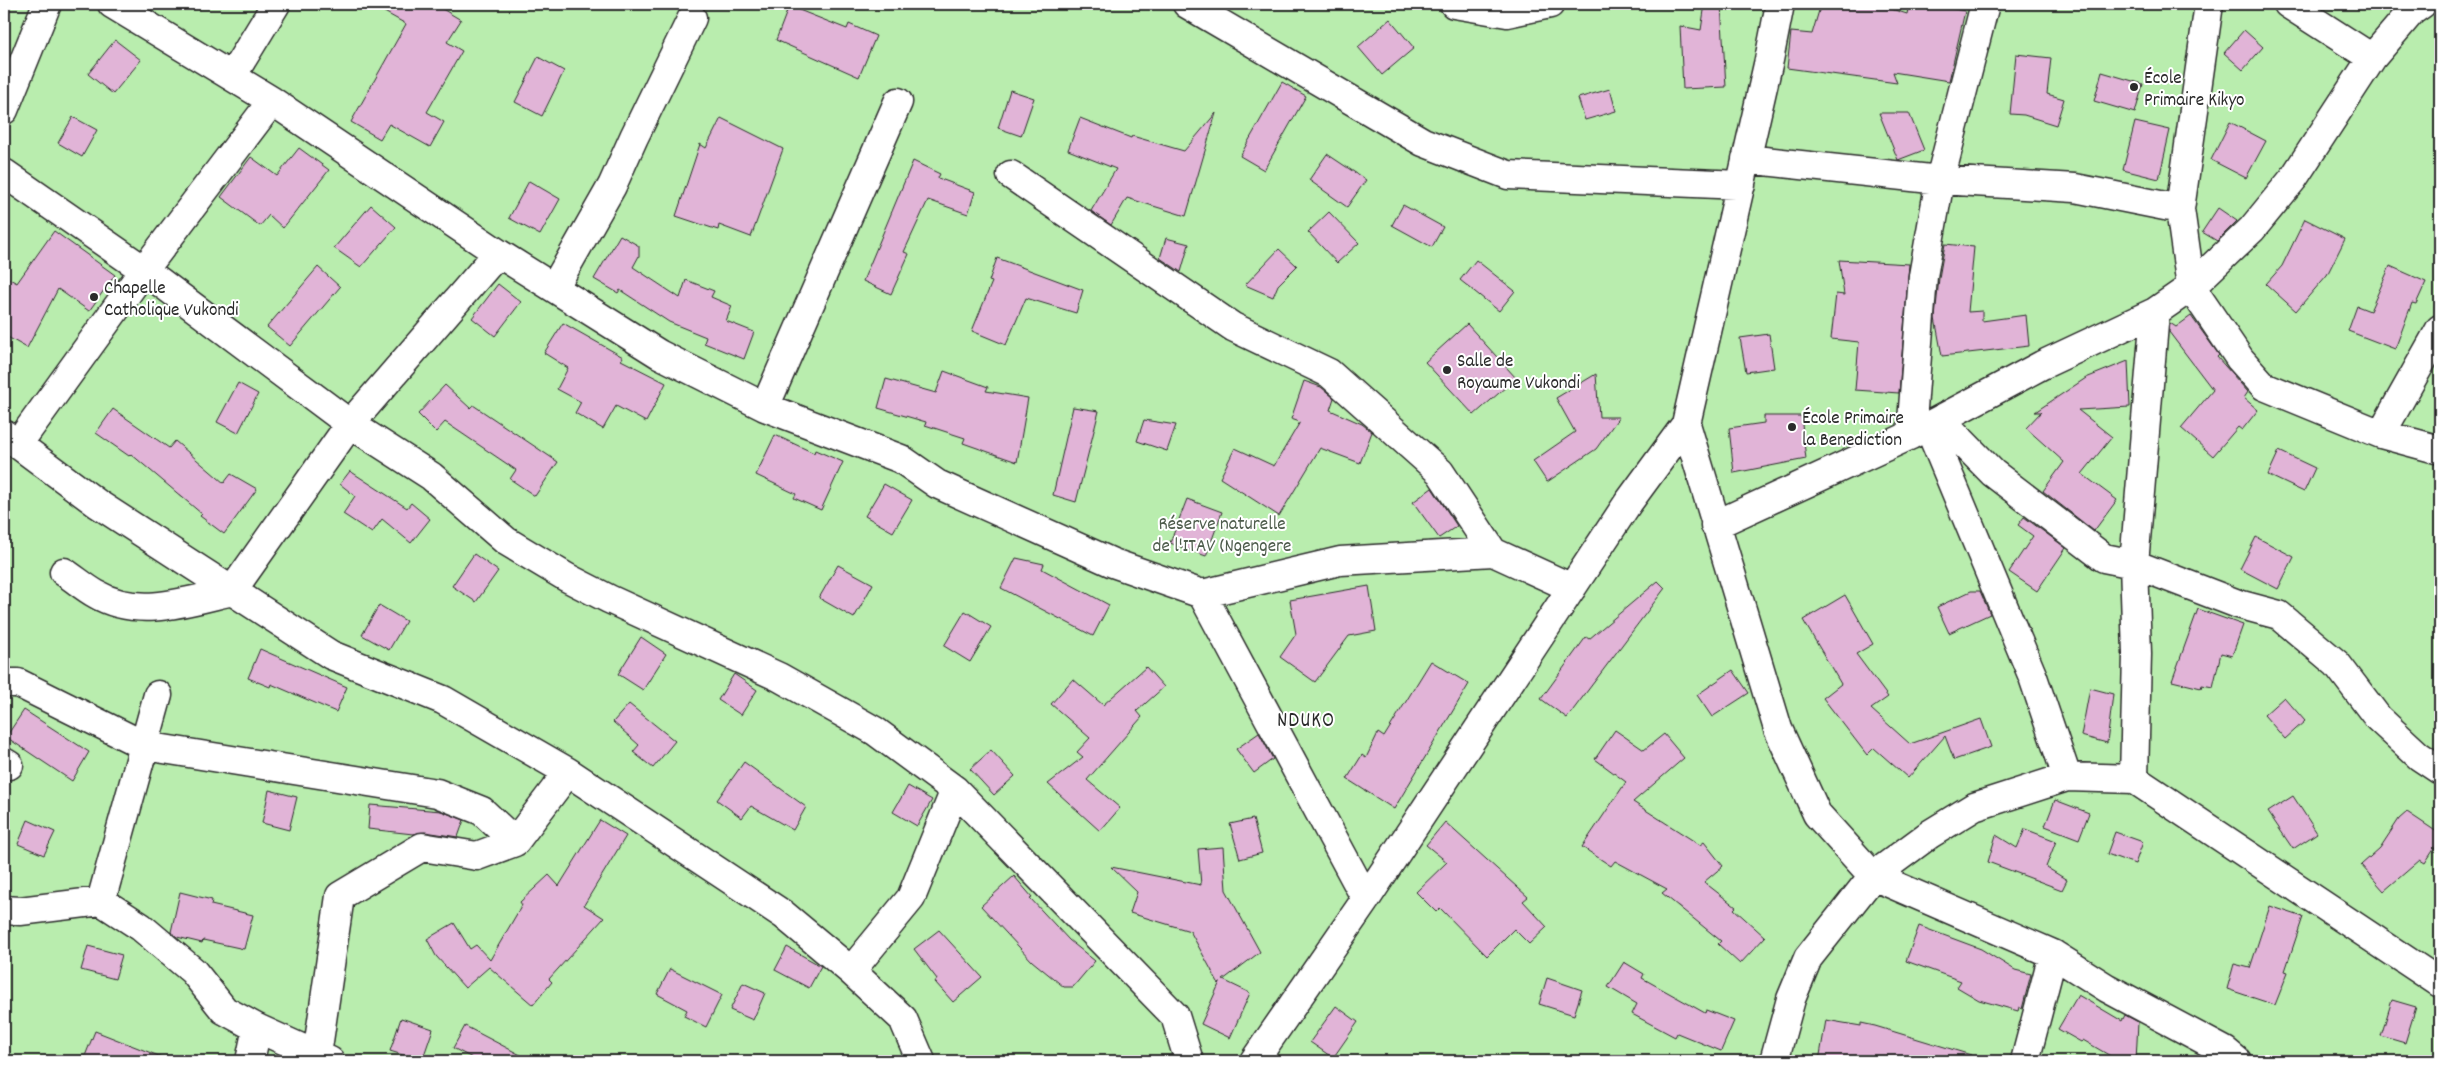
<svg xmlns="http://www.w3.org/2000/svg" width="2444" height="1065" font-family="Dekko,sans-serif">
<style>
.green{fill:#b9edae;stroke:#728c6c}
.building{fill:#e1b4d7;stroke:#2b2b2b}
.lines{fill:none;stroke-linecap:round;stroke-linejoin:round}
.minor-casing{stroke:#2b2b2b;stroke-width:31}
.minor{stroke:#fff;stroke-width:28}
.poi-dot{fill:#2b2b2b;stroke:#fff;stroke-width:2}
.labels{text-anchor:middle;stroke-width:4;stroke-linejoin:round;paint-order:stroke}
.poi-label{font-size:19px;fill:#2b2b2b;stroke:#fff;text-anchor:start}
.park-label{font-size:19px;fill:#4e5c4c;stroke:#fff}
.quarter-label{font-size:21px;letter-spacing:1px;fill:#2b2b2b;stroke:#fff}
</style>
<rect width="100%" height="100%" fill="#fff"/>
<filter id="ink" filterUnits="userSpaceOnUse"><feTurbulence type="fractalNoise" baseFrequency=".02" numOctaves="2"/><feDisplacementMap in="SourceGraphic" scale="10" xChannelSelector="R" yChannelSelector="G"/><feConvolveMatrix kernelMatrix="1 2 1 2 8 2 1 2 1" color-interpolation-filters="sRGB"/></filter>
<g filter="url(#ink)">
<path class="green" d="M 4,4 L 2440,4 L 2440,1061 L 4,1061 Z"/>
<path class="building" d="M 370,4 L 434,4 L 461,20 L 447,42 L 462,51 L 427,112 L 444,122 L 430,147 L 389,124 L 380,139 L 351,122 L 406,24 Z
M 1705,4 L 1721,4 L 1726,87 L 1683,89 L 1680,26 L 1701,30 Z
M 1821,4 L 1876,4 L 1907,14 L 1909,4 L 1926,4 L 1965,11 L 1949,81 L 1893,72 L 1897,83 L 1787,68 L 1791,32 L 1812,34 Z
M 789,6 L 847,29 L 849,24 L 876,36 L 859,77 L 776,40 Z
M 1390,19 L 1414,48 L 1382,75 L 1358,47 Z
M 2244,30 L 2263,47 L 2243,70 L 2224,53 Z
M 115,40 L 141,60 L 113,94 L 88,74 Z
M 2016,54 L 2051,58 L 2047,94 L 2064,99 L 2056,125 L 2024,115 L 2010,114 Z
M 538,57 L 564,71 L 542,116 L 515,102 Z
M 2102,72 L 2143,84 L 2135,113 L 2094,101 Z
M 1282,82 L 1306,96 L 1264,170 L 1240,156 Z
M 1610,89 L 1616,111 L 1585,120 L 1578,98 Z
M 1010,90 L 1034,98 L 1021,136 L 998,128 Z
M 1216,113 L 1186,216 L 1127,198 L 1111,225 L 1091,211 L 1116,169 L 1068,150 L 1080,118 L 1131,138 L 1132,136 L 1184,151 Z
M 1879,113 L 1909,113 L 1924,150 L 1898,160 Z
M 73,117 L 97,130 L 82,157 L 58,143 Z
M 721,118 L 783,149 L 751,237 L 719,225 L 718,230 L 676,216 L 700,144 L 706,148 Z
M 2135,122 L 2170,130 L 2159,179 L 2123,170 Z
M 2230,122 L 2266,141 L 2246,178 L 2211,160 Z
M 299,148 L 329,170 L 283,228 L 269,215 L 260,226 L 221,197 L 251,157 L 277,176 Z
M 1327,154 L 1366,180 L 1347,207 L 1309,180 Z
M 913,161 L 940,174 L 938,178 L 975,192 L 968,214 L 928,200 L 904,252 L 909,254 L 891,294 L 863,281 Z
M 529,181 L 560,199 L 540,235 L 509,218 Z
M 371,205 L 396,227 L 361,267 L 334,248 Z
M 1403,205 L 1443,227 L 1432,247 L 1392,225 Z
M 2218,208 L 2237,221 L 2217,241 L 2202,232 Z
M 1329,212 L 1359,243 L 1337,263 L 1308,232 Z
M 2305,219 L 2345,239 L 2327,275 L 2296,311 L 2266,284 L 2282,266 Z
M 54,231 L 115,275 L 89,311 L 58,289 L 27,348 L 4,335 L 4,276 L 17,283 Z
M 620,235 L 639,246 L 639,256 L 633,267 L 680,298 L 686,280 L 714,291 L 711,297 L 732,306 L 726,321 L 754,332 L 744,359 L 704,343 L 706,337 L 669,322 L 620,290 L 618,293 L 594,279 Z
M 1166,238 L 1189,244 L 1181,272 L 1160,258 Z
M 1945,244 L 1974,247 L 1968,312 L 1982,311 L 1982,321 L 2026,315 L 2029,346 L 1942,356 L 1935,318 L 1939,278 Z
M 1279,249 L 1297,266 L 1278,285 L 1273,297 L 1245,285 Z
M 997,258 L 1083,290 L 1076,313 L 1026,298 L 1006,345 L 972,331 L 992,282 L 989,281 Z
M 1476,260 L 1515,291 L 1499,311 L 1460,280 Z
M 1839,260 L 1909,264 L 1899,393 L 1855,390 L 1859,342 L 1831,339 L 1836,294 L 1844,295 Z
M 2390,266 L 2426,282 L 2416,304 L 2412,303 L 2395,349 L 2348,331 L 2357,306 L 2370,311 Z
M 318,267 L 340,287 L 290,346 L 267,327 Z
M 498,284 L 521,302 L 495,336 L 472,318 Z
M 2191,316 L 2219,355 L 2217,357 L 2248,392 L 2244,398 L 2258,410 L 2242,430 L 2238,427 L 2213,456 L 2181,428 L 2213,390 L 2169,332 L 2170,323 L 2176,327 Z
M 563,323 L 623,357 L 621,360 L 666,383 L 646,422 L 616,406 L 603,429 L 575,413 L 581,402 L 557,389 L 568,368 L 544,353 Z
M 1467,324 L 1516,378 L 1474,415 L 1425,362 Z
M 1769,334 L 1774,368 L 1746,372 L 1740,338 Z
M 2128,361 L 2130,407 L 2078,410 L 2112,437 L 2082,474 L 2117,500 L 2094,531 L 2043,491 L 2064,462 L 2026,428 L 2041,412 L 2035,412 L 2086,378 Z
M 944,371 L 988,387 L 986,391 L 1028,398 L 1017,462 L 963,443 L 965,438 L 925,425 L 926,422 L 878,408 L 886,379 L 936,393 Z
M 1596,374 L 1599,417 L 1619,417 L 1596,449 L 1547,482 L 1533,461 L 1575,432 L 1556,398 Z
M 1304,381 L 1321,387 L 1334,398 L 1330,410 L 1362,424 L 1372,432 L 1360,463 L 1320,448 L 1279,516 L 1220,478 L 1235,448 L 1274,466 L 1300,422 L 1291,419 Z
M 238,383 L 258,394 L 238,433 L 217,422 Z
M 445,385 L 470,408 L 473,405 L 558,462 L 535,496 L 510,479 L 516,470 L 445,422 L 436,432 L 418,414 Z
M 1073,407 L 1099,411 L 1076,502 L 1053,495 Z
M 113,409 L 169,448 L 175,441 L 224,483 L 231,474 L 257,489 L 224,534 L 200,516 L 202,514 L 131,454 L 129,456 L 96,433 Z
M 1764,416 L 1801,416 L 1806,459 L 1734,473 L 1729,428 L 1764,423 Z
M 1144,420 L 1176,425 L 1167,451 L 1137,441 Z
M 775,435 L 814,453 L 815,450 L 843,462 L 821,510 L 794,498 L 796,494 L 756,475 Z
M 2279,451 L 2315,468 L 2304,492 L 2268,475 Z
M 350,471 L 407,508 L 411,503 L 430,519 L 411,543 L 382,519 L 372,533 L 343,514 L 355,496 L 340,484 Z
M 884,484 L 912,500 L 893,532 L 865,516 Z
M 1432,488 L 1457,526 L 1439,538 L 1413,502 Z
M 1187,499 L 1222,512 L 1206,556 L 1170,543 Z
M 2024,517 L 2066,548 L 2037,591 L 2009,572 L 2033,536 L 2018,525 Z
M 2256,537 L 2294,557 L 2278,589 L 2240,569 Z
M 474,554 L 498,571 L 476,602 L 452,586 Z
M 1016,558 L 1044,564 L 1042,569 L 1109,605 L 1093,636 L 1001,588 Z
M 838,565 L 873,584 L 854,618 L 819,598 Z
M 1658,581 L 1665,588 L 1567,718 L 1541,699 L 1586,637 L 1589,639 Z
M 1369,586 L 1376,631 L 1349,636 L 1315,682 L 1280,657 L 1296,634 L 1290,600 Z
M 1971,591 L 1980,591 L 1990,614 L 1949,633 L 1937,607 Z
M 1845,595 L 1873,644 L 1856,654 L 1888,697 L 1871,709 L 1910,744 L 1981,719 L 1991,747 L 1954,760 L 1945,736 L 1908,778 L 1874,748 L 1867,755 L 1823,698 L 1841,684 L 1803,620 Z
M 379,605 L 406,621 L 389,650 L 362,635 Z
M 2198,609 L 2243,625 L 2232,656 L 2221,653 L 2213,687 L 2202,685 L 2201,688 L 2172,681 Z
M 965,611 L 991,627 L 970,662 L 944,646 Z
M 641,637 L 666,654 L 643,690 L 618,674 Z
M 260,649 L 347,687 L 336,712 L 271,684 L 270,687 L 248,678 Z
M 1431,661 L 1469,684 L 1394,809 L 1347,779 L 1362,755 L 1366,758 L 1378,733 L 1384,737 Z
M 1146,667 L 1164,687 L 1137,711 L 1142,717 L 1087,780 L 1120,808 L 1100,831 L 1048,784 L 1083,757 L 1077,752 L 1090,738 L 1051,704 L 1073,679 L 1103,705 Z
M 1733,670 L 1749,693 L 1712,717 L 1697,695 Z
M 734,674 L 757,690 L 741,715 L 718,700 Z
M 2090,688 L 2113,694 L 2107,743 L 2081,736 Z
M 2284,697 L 2305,721 L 2285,739 L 2264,715 Z
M 629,704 L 675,741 L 653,768 L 633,752 L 639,745 L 613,722 Z
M 24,710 L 89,752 L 72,781 L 6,737 Z
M 1615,730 L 1644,750 L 1664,734 L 1684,758 L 1633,802 L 1700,845 L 1704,842 L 1723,866 L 1704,882 L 1736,907 L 1734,909 L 1765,937 L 1740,964 L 1718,944 L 1721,941 L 1662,893 L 1667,889 L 1615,861 L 1611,866 L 1582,847 L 1626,782 L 1595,759 Z
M 1259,733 L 1273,759 L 1254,773 L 1236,749 Z
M 991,750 L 1015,776 L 994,795 L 970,769 Z
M 744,762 L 806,807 L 793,830 L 751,806 L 742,818 L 717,800 Z
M 908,786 L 932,800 L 917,826 L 893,812 Z
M 269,790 L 297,797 L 289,830 L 262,823 Z
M 2293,796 L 2317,833 L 2293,849 L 2268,812 Z
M 2055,800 L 2089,813 L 2079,839 L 2045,826 Z
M 370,805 L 441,811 L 464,820 L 458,837 L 425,832 L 413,834 L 368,829 Z
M 2407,812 L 2440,834 L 2440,840 L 2425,863 L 2420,860 L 2384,891 L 2361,865 L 2380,848 L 2399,819 Z
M 1253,819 L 1262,853 L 1240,859 L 1230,824 Z
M 28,820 L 55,832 L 44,855 L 18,844 Z
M 600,820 L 626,836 L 584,905 L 604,918 L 549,979 L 552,982 L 533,1005 L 489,967 L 465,988 L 436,956 L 427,939 L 454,923 L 470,949 L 476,945 L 490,960 L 522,905 L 520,902 L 549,875 L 559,886 Z
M 1445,822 L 1528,897 L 1523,901 L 1547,927 L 1529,944 L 1514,929 L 1487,956 L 1440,908 L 1436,912 L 1416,892 L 1447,862 L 1426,845 Z
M 2025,829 L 2056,841 L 2046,867 L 2067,880 L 2062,890 L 1988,862 L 1996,835 L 2017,848 Z
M 2115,832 L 2143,842 L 2135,864 L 2107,854 Z
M 1223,847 L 1226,890 L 1260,952 L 1223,980 L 1250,993 L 1230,1038 L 1201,1024 L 1220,982 L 1219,984 L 1190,931 L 1130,913 L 1137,892 L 1111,867 L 1201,885 L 1198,849 Z
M 1014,876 L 1032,897 L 1030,898 L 1069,940 L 1095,961 L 1073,987 L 1064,987 L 1032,961 L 981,906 Z
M 180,892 L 212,900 L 211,905 L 253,915 L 244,949 L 203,940 L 202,943 L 177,937 L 171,932 Z
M 2270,906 L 2303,917 L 2285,971 L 2288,972 L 2275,1005 L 2227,989 L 2234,964 L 2250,968 Z
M 1919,926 L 1981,949 L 2015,970 L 2031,974 L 2022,1009 L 2019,1007 L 2018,1011 L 1979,1000 L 1957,987 L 1961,981 L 1906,961 Z
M 939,930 L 982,977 L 953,1002 L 935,982 L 937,979 L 914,949 Z
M 88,946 L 122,955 L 115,979 L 81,970 Z
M 787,947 L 821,966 L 809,988 L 775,970 Z
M 1624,962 L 1644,974 L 1642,978 L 1705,1013 L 1706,1010 L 1734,1021 L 1721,1051 L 1677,1033 L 1675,1037 L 1632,1014 L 1637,1004 L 1608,987 Z
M 670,969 L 722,995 L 706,1027 L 684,1016 L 687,1010 L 657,994 Z
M 1547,978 L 1582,990 L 1574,1015 L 1539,1004 Z
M 743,983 L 765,993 L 753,1020 L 730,1010 Z
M 2078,995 L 2122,1021 L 2125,1015 L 2138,1022 L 2136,1061 L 2119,1061 L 2083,1040 L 2081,1042 L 2058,1029 Z
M 2392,1000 L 2416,1007 L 2405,1043 L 2381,1036 Z
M 1336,1006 L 1358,1022 L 1333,1058 L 1310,1042 Z
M 401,1018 L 433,1029 L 422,1061 L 390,1051 Z
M 1826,1020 L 1861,1026 L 1861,1023 L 1875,1026 L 1971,1055 L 1970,1061 L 1819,1061 Z
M 465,1026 L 532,1061 L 478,1061 L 453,1048 Z
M 95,1031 L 169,1060 L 168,1061 L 83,1061 Z"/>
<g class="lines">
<g class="minor-casing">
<path id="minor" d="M 112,4 L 272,101 L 498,253 L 659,354 L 765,407 L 901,459 L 937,484 L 1113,563 L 1202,594 L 1340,561 L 1493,552 L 1572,588
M 1187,4 L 1423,142 L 1508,175 L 1741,185
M 1454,4 L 1507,13 L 1550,4
M 2209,4 L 2180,209 L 2191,287 L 2240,359 L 2264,386 L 2381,434 L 2440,450
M 2288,4 L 2372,58
M 232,76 L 276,4
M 4,110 L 47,4
M 1746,159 L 1940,180 L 2075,188 L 2180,209
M 4,173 L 144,270 L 350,424 L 431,476 L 506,541 L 566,577 L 609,599 L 779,677 L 875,731 L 955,790 L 1175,1016 L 1189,1061
M 1011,175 L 1233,327 L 1329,373 L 1440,472 L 1493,552
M 554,288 L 612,186 L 634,137 L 692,18
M 765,407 L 898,102
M 1941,420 L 1993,473 L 2104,558 L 2134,564 L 2238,604 L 2279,615 L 2337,664 L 2378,718 L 2419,756 L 2440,770
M 1686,424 L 1778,729 L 1817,814 L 1873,876 L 2053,954 L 2107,988 L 2225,1051 L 2237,1061
M 1928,425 L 2033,677 L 2067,777
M 4,434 L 98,504 L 331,655 L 443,700 L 568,772 L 784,915 L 851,971 L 903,1019 L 921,1061
M 2381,434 L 2440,329
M 1911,435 L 1923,276 L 1940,180 L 1985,4
M 18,444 L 144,270 L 272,101
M 1715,525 L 1911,435 L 2042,365 L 2155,312 L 2191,287 L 2252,229 L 2293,179 L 2372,58 L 2412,11 L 2422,4
M 64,572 C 75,579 85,588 96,594 C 138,619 189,601 232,591 L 350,424 L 498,253
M 1202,594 L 1366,899
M 4,683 L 18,683 L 145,746 L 437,793 L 482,811 L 515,842
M 4,762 L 9,765
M 2134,779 L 2137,654 L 2134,564 L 2155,312
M 101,901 L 158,695
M 4,910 L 20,911 L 101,901 L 141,927 L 193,971 L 224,1010 L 257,1028 L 330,1061
M 851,971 L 911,898 L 955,790
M 317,1055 L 340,896 L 422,847 L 477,856 L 515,842 L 568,772
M 250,1061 L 257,1028
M 1254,1061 L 1366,899 L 1628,503 L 1686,424 L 1769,60 L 1780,4
M 1774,1061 L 1791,999 L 1808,958 L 1873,876 L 1930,834 L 1974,807 L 2067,777 L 2134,779 L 2440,983
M 2025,1061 L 2053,954"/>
</g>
<use href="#minor" class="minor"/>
</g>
</g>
<g class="poi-dot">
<circle cx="2134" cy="87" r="5"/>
<circle cx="94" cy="297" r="5"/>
<circle cx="1447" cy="370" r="5"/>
<circle cx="1792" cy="427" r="5"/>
</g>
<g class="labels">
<g class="poi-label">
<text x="2144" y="83">École<tspan x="2144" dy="22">Primaire Kikyo</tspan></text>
<text x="104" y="293">Chapelle<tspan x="104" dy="22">Catholique Vukondi</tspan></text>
<text x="1457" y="366">Salle de<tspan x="1457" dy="22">Royaume Vukondi</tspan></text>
<text x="1802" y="423">École Primaire<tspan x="1802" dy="22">la Benediction</tspan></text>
</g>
<g class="park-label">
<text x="1222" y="529">Réserve naturelle<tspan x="1222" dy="22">de l'ITAV (Ngengere</tspan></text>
</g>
<g class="quarter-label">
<text x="1306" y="726">NDUKO</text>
</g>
</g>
<rect width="2444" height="1065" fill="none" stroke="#fff" stroke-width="20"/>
<rect x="10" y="10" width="2424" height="1045" fill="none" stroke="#2b2b2b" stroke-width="2" filter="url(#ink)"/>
</svg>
